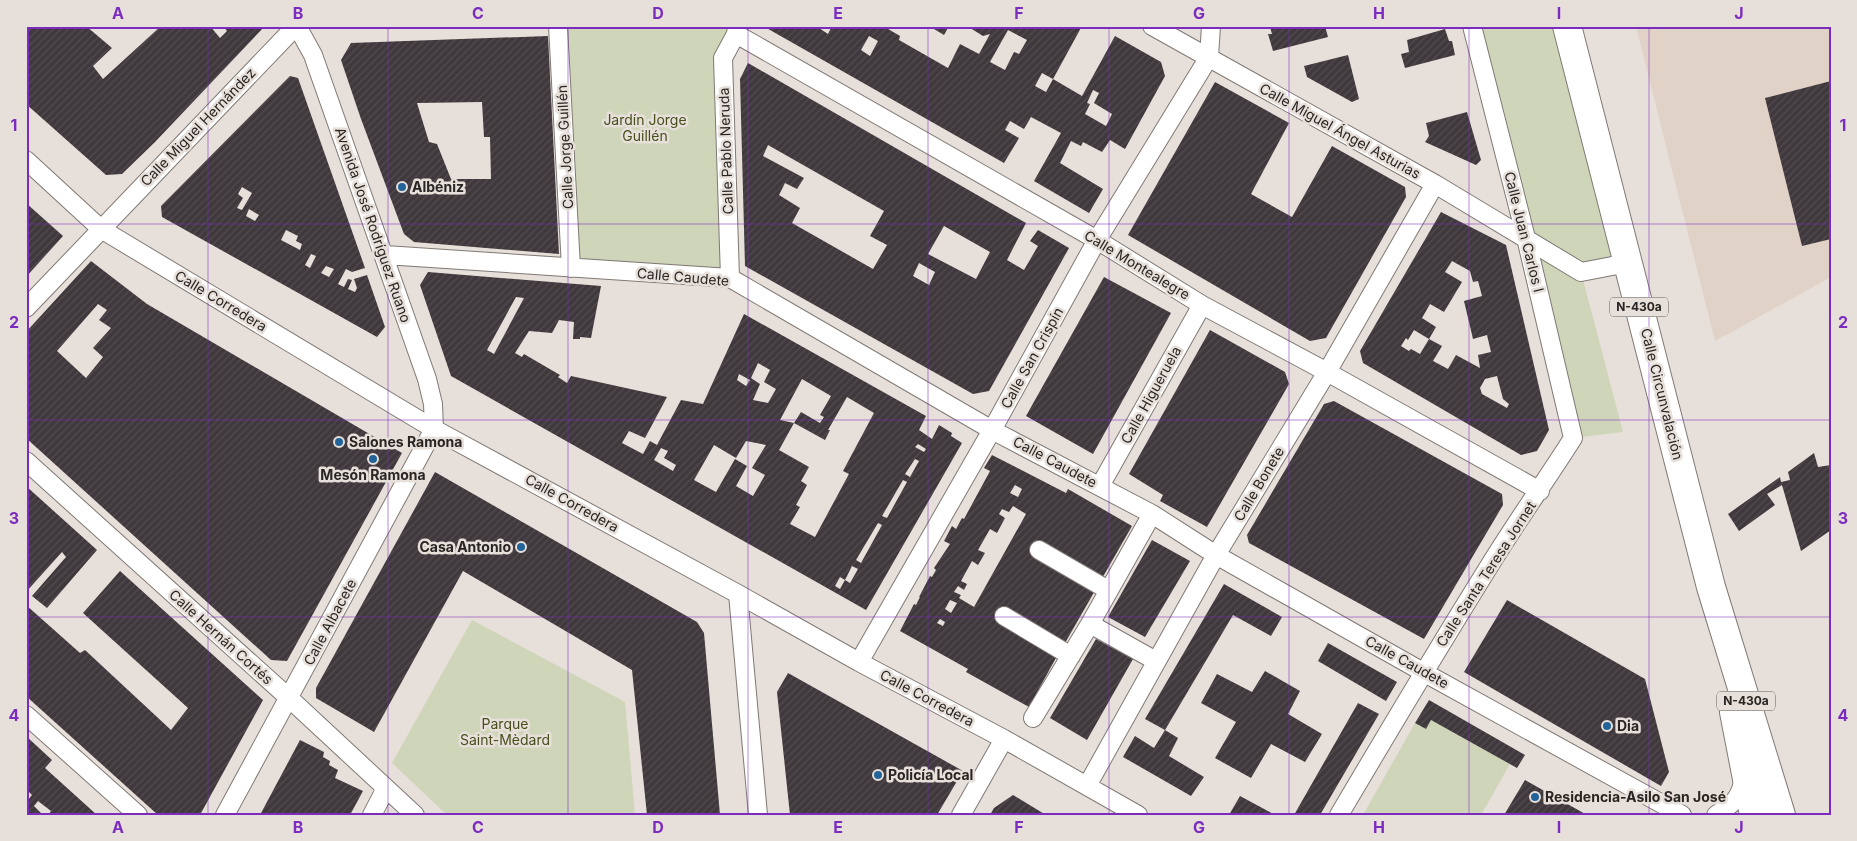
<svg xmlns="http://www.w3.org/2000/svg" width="1857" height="841" font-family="Inter,sans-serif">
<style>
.built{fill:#e0d2c7}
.green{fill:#ced5b9}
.building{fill:url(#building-hatch);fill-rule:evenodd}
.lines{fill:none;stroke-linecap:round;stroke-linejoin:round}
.street-casing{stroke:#807974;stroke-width:20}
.primary-casing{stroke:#807974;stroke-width:30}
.street{stroke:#fff;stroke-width:18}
.primary{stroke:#fff;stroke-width:28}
.grid{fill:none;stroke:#7b2cbf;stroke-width:1;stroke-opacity:0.55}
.poi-dot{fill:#22649a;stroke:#e7dfd9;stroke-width:2}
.labels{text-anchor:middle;stroke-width:5;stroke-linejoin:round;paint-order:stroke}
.shield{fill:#e7dfd9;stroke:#615d5a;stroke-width:1}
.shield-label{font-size:12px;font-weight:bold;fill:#282523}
.park-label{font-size:14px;fill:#47501c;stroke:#e7dfd9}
.street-label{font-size:14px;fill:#282523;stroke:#e7dfd9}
.poi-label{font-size:14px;font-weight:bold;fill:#282523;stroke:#e7dfd9;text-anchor:start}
.neatline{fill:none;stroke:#7b2cbf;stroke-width:2}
.grid-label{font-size:16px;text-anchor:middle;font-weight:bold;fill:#7b2cbf}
</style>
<defs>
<pattern id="building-hatch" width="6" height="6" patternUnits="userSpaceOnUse" patternTransform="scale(1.25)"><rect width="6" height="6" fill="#3f383c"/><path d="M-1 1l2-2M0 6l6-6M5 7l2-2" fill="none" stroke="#524c4f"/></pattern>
</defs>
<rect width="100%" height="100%" fill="#e7dfd9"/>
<path class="built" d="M 1636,26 L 1831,26 L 1831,277 L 1715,341 Z"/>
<path class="green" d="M 558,26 L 737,26 L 723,58 L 730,278 L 571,268 Z
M 1472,26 L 1567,26 L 1628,263 L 1581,272 L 1623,432 L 1573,438 Z
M 472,620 L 625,702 L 635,815 L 447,815 L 392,763 Z
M 1431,720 L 1510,764 L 1481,815 L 1363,815 L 1415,723 L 1426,729 Z"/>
<path class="building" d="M 26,26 L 86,26 L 112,48 L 93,66 L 103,79 L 161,26 L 210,26 L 220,38 L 227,31 L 223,26 L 265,26 L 155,142 L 122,174 L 106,175 L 26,104 Z
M 763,26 L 820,26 L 819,28 L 828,34 L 832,26 L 883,26 L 900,36 L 899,40 L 948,68 L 960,44 L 979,54 L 990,34 L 983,36 L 967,26 L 1082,26 L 1053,79 L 1042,73 L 1035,86 L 1046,92 L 1053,79 L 1082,96 L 1115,36 L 1161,62 L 1165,76 L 1125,149 L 1110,140 L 1102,152 L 1083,142 L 1081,146 L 1071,141 L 1060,163 L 1103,189 L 1089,213 L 1034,181 L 1061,133 L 1031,117 L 1024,129 L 1010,121 L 1005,130 L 1019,138 L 1004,163 ZM 1008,30 L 1027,40 L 1019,54 L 1014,52 L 1005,70 L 990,62 ZM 869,36 L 878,41 L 870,56 L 861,50 ZM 1093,90 L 1099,93 L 1094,103 L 1112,114 L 1106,126 L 1085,114 L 1090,104 L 1087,103 Z
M 929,26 L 949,26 L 944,35 Z
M 1274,26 L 1325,26 L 1328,37 L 1273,51 L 1268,34 L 1272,34 L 1270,27 Z
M 1445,29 L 1449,41 L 1452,41 L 1455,55 L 1405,68 L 1401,54 L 1409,52 L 1407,40 Z
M 548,36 L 559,254 L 414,242 L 404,234 L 361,119 L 341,60 L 351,43 ZM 482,102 L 484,137 L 490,137 L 491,179 L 451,179 L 437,144 L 429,142 L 417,103 Z
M 1348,55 L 1359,99 L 1352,102 L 1307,77 L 1304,66 Z
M 748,63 L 1026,223 L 1007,260 L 1024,270 L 1038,246 L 1030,241 L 1038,230 L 1069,248 L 989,391 L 973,394 L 745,266 L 740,79 ZM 768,145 L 884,211 L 870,236 L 887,245 L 873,269 L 792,223 L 800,208 L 779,195 L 785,183 L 797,189 L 804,178 L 763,156 ZM 944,226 L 990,252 L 976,279 L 928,254 ZM 919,263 L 935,272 L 929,285 L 913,276 Z
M 290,76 L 298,78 L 365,268 L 352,272 L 346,269 L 338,284 L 344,287 L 348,279 L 352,280 L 348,289 L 355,292 L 357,288 L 354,279 L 367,275 L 385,327 L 377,337 L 162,217 L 161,206 ZM 242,187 L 252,193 L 242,210 L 237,208 L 243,198 L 238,194 ZM 249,209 L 259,215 L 255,221 L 246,216 ZM 286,230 L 298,236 L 296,241 L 302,244 L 300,250 L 281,240 ZM 311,254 L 316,256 L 310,268 L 305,265 ZM 326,266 L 334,269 L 329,277 L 321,273 Z
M 1831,81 L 1831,239 L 1802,246 L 1765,98 Z
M 1215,82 L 1289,123 L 1251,194 L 1292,217 L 1332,146 L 1405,187 L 1406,197 L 1326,338 L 1310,341 L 1128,235 Z
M 1467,112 L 1481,160 L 1476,165 L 1425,142 L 1429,136 L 1426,123 Z
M 26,203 L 63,236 L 26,277 Z
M 1441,212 L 1506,245 L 1549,430 L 1537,451 L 1521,455 L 1363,363 L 1360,351 ZM 1452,261 L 1470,271 L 1473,282 L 1478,281 L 1482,296 L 1464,301 L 1473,339 L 1487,335 L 1491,352 L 1478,355 L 1480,368 L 1456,355 L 1448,369 L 1433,361 L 1442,346 L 1429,339 L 1420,354 L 1411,349 L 1409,351 L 1401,346 L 1406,338 L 1408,340 L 1414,330 L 1429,339 L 1436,327 L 1422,318 L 1430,304 L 1444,312 L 1462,282 L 1445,272 ZM 1497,376 L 1503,399 L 1509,404 L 1507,408 L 1482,394 L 1480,388 L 1485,379 Z
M 91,261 L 147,304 L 402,453 L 287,661 L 271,660 L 26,438 L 26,332 ZM 98,304 L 107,310 L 99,320 L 111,328 L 93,348 L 103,357 L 86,378 L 57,351 Z
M 428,272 L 601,286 L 591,338 L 580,337 L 580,339 L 573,339 L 574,322 L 559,320 L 552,333 L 529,331 L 515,353 L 522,357 L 524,354 L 560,375 L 558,377 L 567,383 L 571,376 L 667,397 L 645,438 L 629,431 L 622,443 L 643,454 L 650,441 L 657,445 L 681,400 L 703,404 L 744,314 L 926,416 L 919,430 L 932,439 L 939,425 L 952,433 L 951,436 L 962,443 L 866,610 L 451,376 L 420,285 ZM 516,297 L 524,298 L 494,354 L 487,350 ZM 758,363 L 770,370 L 764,382 L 776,389 L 768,403 L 753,400 L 760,384 L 751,378 ZM 739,374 L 750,380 L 746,386 L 737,380 ZM 802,379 L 831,396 L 820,415 L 824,417 L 820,423 L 801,412 L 794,423 L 780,420 ZM 847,397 L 874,413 L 843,471 L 849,474 L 815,537 L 790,524 L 800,507 L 796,505 L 807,485 L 801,481 L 809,467 L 779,450 L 794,423 L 825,440 L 830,430 L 828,430 ZM 746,441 L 766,445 L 752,468 L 765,475 L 753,496 L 736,486 L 747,466 L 735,459 L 716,492 L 694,480 L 714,445 L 736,458 ZM 918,444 L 926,449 L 924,452 L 915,447 ZM 661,448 L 668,451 L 664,458 L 676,465 L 673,471 L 654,460 ZM 915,459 L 919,461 L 910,477 L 905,474 ZM 903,480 L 907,482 L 887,518 L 882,516 ZM 878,523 L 882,525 L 861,563 L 856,560 ZM 852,566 L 858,569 L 850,583 L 845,580 L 840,589 L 835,586 L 840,577 L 845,580 Z
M 1104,277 L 1171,313 L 1093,454 L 1026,416 Z
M 1210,330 L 1285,372 L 1289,384 L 1207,527 L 1160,501 L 1163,495 L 1129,474 Z
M 1334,401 L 1502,494 L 1503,505 L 1424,639 L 1249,543 L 1247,535 L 1324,404 Z
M 1814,453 L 1818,467 L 1831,465 L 1831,530 L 1801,551 L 1782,485 L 1767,494 L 1775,505 L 1739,531 L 1728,514 L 1780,477 L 1781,482 L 1790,480 L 1788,472 Z
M 992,455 L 1066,493 L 1068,489 L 1132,526 L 1065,643 L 1002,607 L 995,620 L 1057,656 L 1029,707 L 966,672 L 968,669 L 900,631 L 914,604 L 916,605 L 920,597 L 919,597 L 930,576 L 932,577 L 936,570 L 934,568 L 950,544 L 944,541 L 952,526 L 956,529 L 962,518 L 964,519 L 990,471 L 984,468 ZM 1015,485 L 1022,489 L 1018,497 L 1010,493 ZM 1013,506 L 1026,514 L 974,607 L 959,598 L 961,595 L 954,592 L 958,586 L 964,590 L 967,584 L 961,581 L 972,561 L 978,565 L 985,553 L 978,550 L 990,529 L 997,533 L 1005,518 L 999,514 L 1002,509 L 1009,512 ZM 950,600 L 957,603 L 951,613 L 945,609 ZM 940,619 L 945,622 L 943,626 L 937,623 Z
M 435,472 L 697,622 L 704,633 L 720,815 L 647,815 L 632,670 L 463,571 L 374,732 L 316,698 L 316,688 Z
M 26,486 L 97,550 L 47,608 L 32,596 L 66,557 L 62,552 L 26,592 Z
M 1152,540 L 1190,561 L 1145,637 L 1108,617 Z
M 120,571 L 263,700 L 200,815 L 158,815 L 26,696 L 26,605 L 80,653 L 85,650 L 171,730 L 188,708 L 83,613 Z
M 1224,584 L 1282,617 L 1271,636 L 1233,615 L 1165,730 L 1178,738 L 1169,756 L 1204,777 L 1191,796 L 1123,757 L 1135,736 L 1154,748 L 1165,730 L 1145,719 Z
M 1507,600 L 1645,679 L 1669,772 L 1661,786 L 1464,672 Z
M 1096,639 L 1133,659 L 1087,740 L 1050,718 Z
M 1328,643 L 1397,682 L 1386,701 L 1318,661 Z
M 1265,671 L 1300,691 L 1288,714 L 1322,734 L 1305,762 L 1271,744 L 1251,778 L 1215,758 L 1236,722 L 1201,703 L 1217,674 L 1252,692 Z
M 788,673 L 963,771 L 937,815 L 790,815 L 777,692 Z
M 1429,700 L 1525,755 L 1517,768 L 1431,720 L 1426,729 L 1415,723 Z
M 1358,703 L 1379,714 L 1320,815 L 1294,815 Z
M 26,736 L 52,760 L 45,768 L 97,815 L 48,815 L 51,811 L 38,801 L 34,806 L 43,815 L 26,815 L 26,799 L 28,800 L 32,795 L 26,789 Z
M 300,740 L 324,752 L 323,757 L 330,761 L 329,765 L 338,770 L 335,778 L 363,791 L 350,815 L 260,815 Z
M 1525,780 L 1587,815 L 1504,815 Z
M 1013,795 L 1046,815 L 990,815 L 994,808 Z
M 1240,796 L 1275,815 L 1229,815 Z"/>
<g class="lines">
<g class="street-casing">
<path id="street" d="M 297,26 L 313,55 L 427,379 L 433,404 L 434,429
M 558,26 L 571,268
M 1152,26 L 1435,184 L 1581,272 L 1628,263
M 736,34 L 1097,240 L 1202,305 L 1327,372 L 1540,491
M 26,160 L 101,229 L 434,429 L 738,594 L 859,662 L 1004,739 L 1138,815
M 385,255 L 730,278 L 992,430 L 1152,514 L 1216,555 L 1423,672 L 1682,815
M 730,278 L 723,58 L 736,34 L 737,26
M 26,308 L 296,26
M 26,461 L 289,698 L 415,815
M 1100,486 L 1202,305
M 1039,550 L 1108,590
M 738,594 L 758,815
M 1004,616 L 1071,656
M 1090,624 L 1156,661
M 859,662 L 992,430 L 1097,240 L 1209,57 L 1211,26
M 26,715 L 138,815
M 1033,718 L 1090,624 L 1152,514
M 1087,786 L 1216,555 L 1327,372 L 1435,184
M 225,815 L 434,429
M 372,815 L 386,788
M 961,815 L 1004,739
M 1339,815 C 1388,732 1437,650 1488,568 C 1515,524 1545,482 1573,438 L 1526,238 L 1472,26
M 1716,815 C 1734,803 1740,799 1744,778"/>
</g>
<g class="primary-casing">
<path id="primary" d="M 1567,26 L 1711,587 L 1781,815
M 1734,712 L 1754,815"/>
</g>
<use href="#street" class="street"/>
<use href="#primary" class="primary"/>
</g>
<path class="grid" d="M 208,26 L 208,815M 388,26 L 388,815M 568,26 L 568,815M 748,26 L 748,815M 928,26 L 928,815M 1109,26 L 1109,815M 1289,26 L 1289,815M 1469,26 L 1469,815M 1649,26 L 1649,815M 26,224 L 1831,224M 26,420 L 1831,420M 26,617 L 1831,617"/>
<g class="poi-dot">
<circle cx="402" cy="187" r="5"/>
<circle cx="339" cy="442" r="5"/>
<circle cx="373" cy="459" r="5"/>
<circle cx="521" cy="547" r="5"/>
<circle cx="1607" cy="726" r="5"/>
<circle cx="878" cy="775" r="5"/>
<circle cx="1535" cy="797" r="5"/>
</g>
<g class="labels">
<g class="shield">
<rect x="1610" y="297.5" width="58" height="19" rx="4"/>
<rect x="1717" y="691.5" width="58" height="19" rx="4"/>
</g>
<g class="shield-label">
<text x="1639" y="311">N-430a</text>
<text x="1746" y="705">N-430a</text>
</g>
<g class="park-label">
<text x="645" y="125">Jardín Jorge<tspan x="645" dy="16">Guillén</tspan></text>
<text x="505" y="729">Parque<tspan x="505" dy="16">Saint-Mèdard</tspan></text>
</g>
<g class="street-label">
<text transform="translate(198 127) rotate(-46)" y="5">Calle Miguel Hernández</text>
<text transform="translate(1340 131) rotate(29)" y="5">Calle Miguel Ángel Asturias</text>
<text transform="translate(565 147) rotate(-93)" y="5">Calle Jorge Guillén</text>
<text transform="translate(726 151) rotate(-92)" y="5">Calle Pablo Neruda</text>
<text transform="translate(373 225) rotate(71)" y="5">Avenida José Rodríguez Ruano</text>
<text transform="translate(1524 232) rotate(76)" y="5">Calle Juan Carlos I</text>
<text transform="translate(1137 265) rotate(31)" y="5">Calle Montealegre</text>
<text transform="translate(683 277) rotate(5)" y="5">Calle Caudete</text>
<text transform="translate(221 301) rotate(31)" y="5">Calle Corredera</text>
<text transform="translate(1032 358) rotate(-61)" y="5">Calle San Crispín</text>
<text transform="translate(1662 394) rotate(76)" y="5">Calle Circunvalación</text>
<text transform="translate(1151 395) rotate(-61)" y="5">Calle Higueruela</text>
<text transform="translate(1055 462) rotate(28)" y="5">Calle Caudete</text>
<text transform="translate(1259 484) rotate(-59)" y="5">Calle Bonete</text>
<text transform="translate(572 503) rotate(29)" y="5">Calle Corredera</text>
<text transform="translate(1486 574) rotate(-57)" y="5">Calle Santa Teresa Jornet</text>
<text transform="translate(330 622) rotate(-62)" y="5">Calle Albacete</text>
<text transform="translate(221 637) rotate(42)" y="5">Calle Hernán Cortés</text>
<text transform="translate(1407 662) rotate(29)" y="5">Calle Caudete</text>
<text transform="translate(927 698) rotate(28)" y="5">Calle Corredera</text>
</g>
<g class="poi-label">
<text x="412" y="192">Albéniz</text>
<text x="349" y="447">Salones Ramona</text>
<text x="373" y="480" text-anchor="middle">Mesón Ramona</text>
<text x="511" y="552" text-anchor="end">Casa Antonio</text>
<text x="1617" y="731">Dia</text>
<text x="888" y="780">Policía Local</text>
<text x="1545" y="802">Residencia-Asilo San José</text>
</g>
</g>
<rect width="1857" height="841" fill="none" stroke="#e7dfd9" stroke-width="55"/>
<rect x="28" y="28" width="1802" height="786" class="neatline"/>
<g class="grid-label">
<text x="118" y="19">A</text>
<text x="298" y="19">B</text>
<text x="478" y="19">C</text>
<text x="658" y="19">D</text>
<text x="838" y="19">E</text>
<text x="1019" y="19">F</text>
<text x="1199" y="19">G</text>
<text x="1379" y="19">H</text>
<text x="1559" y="19">I</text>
<text x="1739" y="19">J</text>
<text x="14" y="131">1</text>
<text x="1843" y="131">1</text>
<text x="14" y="328">2</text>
<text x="1843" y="328">2</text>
<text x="14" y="524">3</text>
<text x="1843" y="524">3</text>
<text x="14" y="721">4</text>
<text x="1843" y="721">4</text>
<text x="118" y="833">A</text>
<text x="298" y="833">B</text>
<text x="478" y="833">C</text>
<text x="658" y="833">D</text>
<text x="838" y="833">E</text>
<text x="1019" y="833">F</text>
<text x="1199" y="833">G</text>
<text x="1379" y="833">H</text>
<text x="1559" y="833">I</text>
<text x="1739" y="833">J</text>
</g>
</svg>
